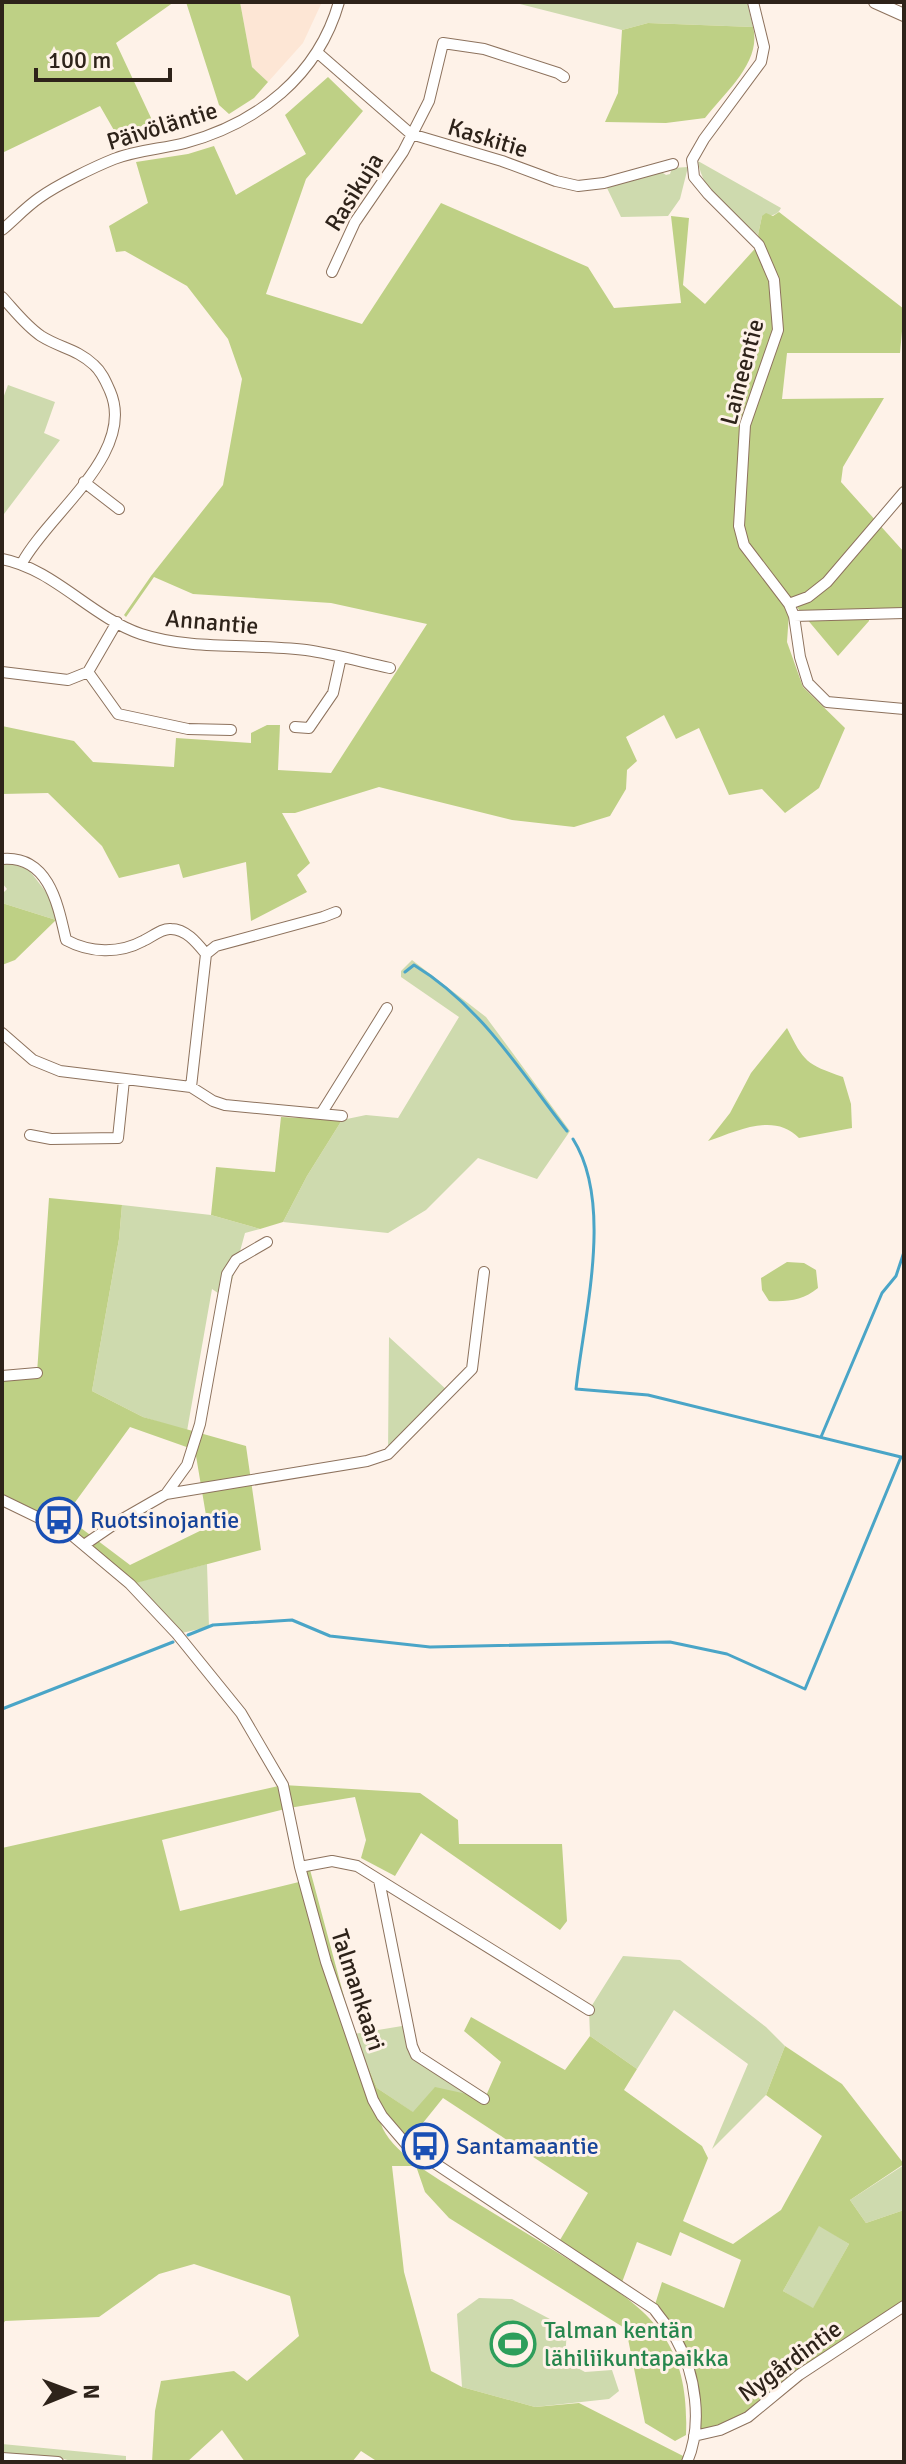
<svg xmlns="http://www.w3.org/2000/svg" width="906" height="2464" font-family="Signika,sans-serif">
<style>
.built{fill:#fde6d5}
.green{fill:#cedaae}
.forest{fill:#bed085;fill-rule:evenodd}
.lines{fill:none;stroke-linecap:round;stroke-linejoin:round}
.stream{stroke:#4aa5c7;stroke-width:3}
.minor-casing{stroke:#8d725d;stroke-width:12}
.tertiary-casing{stroke:#8d725d;stroke-width:14}
.minor{stroke:#fff;stroke-width:10}
.tertiary{stroke:#fff;stroke-width:12}
.labels{text-anchor:middle;stroke-width:6;stroke-linejoin:round;paint-order:stroke}
.street-label{font-size:24px;fill:#2e231a;stroke:#fef2e8}
.transit-label{font-size:24px;fill:#164399;stroke:#fef2e8;text-anchor:start}
.leisure-label{font-size:24px;fill:#27864d;stroke:#fef2e8;text-anchor:start}
</style>
<rect width="100%" height="100%" fill="#fef2e8"/>
<path class="built" d="M 240,2 L 322,2 L 303,43 L 268,82 L 252,67 Z"/>
<path class="green" d="M 512,2 L 747,2 L 753,27 L 648,23 L 622,30 Z
M 698,161 L 781,208 C 777,216 770,216 762,216 L 758,235 C 733,213 703,195 698,161 Z
M 688,167 L 680,199 L 668,216 L 621,217 L 607,188 L 660,171 L 666,175 L 670,174 L 672,168 Z
M 8,385 L 55,402 L 44,433 L 60,440 L 4,514 L 2,513 L 2,401 Z
M 10,863 L 29,870 L 53,901 L 56,920 L 2,903 L 2,894 L 7,889 L 2,883 L 2,864 Z
M 412,960 L 486,1017 L 570,1131 L 537,1179 L 478,1158 L 426,1210 L 388,1233 L 283,1222 L 307,1176 L 342,1120 L 366,1115 L 398,1118 L 459,1017 L 401,977 L 401,971 Z
M 122,1205 L 211,1215 L 260,1229 L 245,1233 L 227,1299 L 212,1289 L 187,1431 L 143,1417 L 92,1391 L 119,1239 Z
M 389,1337 L 448,1391 L 388,1454 Z
M 207,1564 L 209,1627 L 177,1634 L 130,1584 Z
M 623,1956 L 680,1960 L 766,2027 L 785,2046 L 766,2095 L 712,2149 L 748,2064 L 674,2010 L 637,2069 L 590,2036 L 589,2010 Z
M 408,2025 L 412,2046 L 484,2099 L 435,2088 L 414,2113 L 377,2088 L 354,2034 Z
M 904,2165 L 904,2210 L 866,2223 L 850,2200 Z
M 819,2225 L 849,2244 L 813,2309 L 783,2291 Z
M 479,2298 L 512,2299 L 567,2328 L 565,2361 L 585,2372 L 612,2370 L 619,2391 L 609,2399 L 535,2407 L 462,2387 L 457,2314 Z
M 2,2444 L 126,2456 L 126,2462 L 76,2462 L 51,2456 L 2,2462 Z"/>
<path class="forest" d="M 2,2 L 174,2 L 116,43 L 152,120 L 119,139 L 100,106 L 2,153 Z
M 186,2 L 240,2 L 252,67 L 268,82 L 254,98 L 229,114 L 219,105 Z
M 648,23 L 753,27 C 762,62 725,92 705,118 L 666,123 L 605,122 L 618,93 L 622,30 Z
M 328,77 L 363,111 L 306,179 L 266,294 L 362,324 L 441,203 L 588,267 L 614,308 L 681,303 L 671,216 L 689,218 L 683,285 L 705,304 L 761,242 L 758,235 L 762,216 L 766,213 L 773,216 L 779,212 L 904,309 L 900,353 L 787,353 L 782,399 L 884,398 L 843,467 L 841,482 L 904,552 L 904,610 L 869,610 L 869,621 L 838,656 L 790,599 L 787,642 L 803,687 L 845,728 L 819,788 L 785,813 L 762,789 L 729,795 L 699,728 L 676,739 L 664,715 L 626,737 L 637,761 L 627,770 L 626,789 L 610,816 L 574,827 L 512,820 L 379,787 L 295,813 L 282,813 L 310,863 L 297,875 L 307,892 L 251,921 L 246,862 L 183,878 L 179,864 L 119,878 L 102,846 L 48,793 L 2,794 L 2,726 L 74,741 L 93,762 L 174,767 L 176,738 L 251,743 L 251,733 L 267,725 L 280,725 L 278,770 L 331,773 L 427,624 L 331,603 L 193,594 L 154,577 L 126,617 L 124,615 L 151,576 L 223,485 L 242,379 L 228,339 L 187,286 L 125,251 L 116,252 L 109,226 L 148,203 L 136,162 L 188,154 L 214,146 L 236,195 L 306,154 L 285,115 Z
M 2,903 L 56,920 L 15,960 L 2,965 Z
M 787,1028 C 804,1062 806,1064 843,1077 L 851,1104 L 852,1128 L 799,1138 C 774,1112 738,1131 708,1141 L 730,1113 L 751,1073 Z
M 281,1117 L 342,1120 L 307,1176 L 283,1222 L 260,1229 L 211,1215 L 216,1167 L 275,1172 Z
M 49,1198 L 122,1205 L 119,1239 L 92,1391 L 143,1417 L 246,1446 L 261,1550 L 136,1583 L 63,1521 L 53,1516 L 45,1516 L 2,1494 L 2,1376 L 37,1373 ZM 130,1427 L 195,1450 L 208,1527 L 130,1565 L 65,1516 Z
M 787,1262 L 804,1263 L 816,1270 L 818,1288 C 803,1300 789,1302 769,1301 L 762,1290 L 761,1278 Z
M 283,1785 L 420,1793 L 458,1820 L 459,1844 L 562,1844 L 567,1921 L 560,1930 L 421,1833 L 395,1876 L 361,1858 L 366,1840 L 355,1797 L 289,1808 L 162,1840 L 180,1911 L 303,1881 L 300,1867 L 309,1866 L 354,2034 L 377,2088 L 413,2112 L 435,2087 L 485,2098 L 501,2062 L 464,2031 L 471,2017 L 565,2070 L 590,2036 L 637,2069 L 624,2090 L 702,2146 L 708,2158 L 683,2221 L 733,2244 L 781,2210 L 822,2136 L 766,2095 L 785,2046 L 842,2084 L 904,2164 L 850,2200 L 866,2223 L 904,2210 L 904,2306 L 748,2417 L 694,2436 L 691,2374 L 654,2308 L 662,2282 L 724,2308 L 741,2260 L 680,2232 L 671,2256 L 637,2242 L 621,2285 L 557,2245 L 588,2193 L 443,2098 L 406,2144 L 375,2106 C 378,2113 380,2122 383,2129 C 397,2156 437,2178 462,2194 C 498,2216 535,2238 571,2261 C 647,2308 690,2337 686,2435 L 675,2441 L 645,2423 L 626,2329 L 449,2218 L 425,2192 L 416,2166 L 392,2166 L 404,2272 L 431,2371 L 462,2387 L 535,2407 L 579,2403 L 689,2459 L 687,2462 L 378,2462 L 361,2451 L 352,2462 L 245,2462 L 222,2430 L 187,2462 L 152,2462 L 155,2411 L 161,2381 L 234,2371 L 247,2381 L 299,2336 L 290,2296 L 194,2264 L 159,2274 L 99,2317 L 5,2321 L 2,2326 L 2,1848 ZM 819,2226 L 849,2244 L 813,2308 L 783,2291 Z"/>
<g class="lines">
<path class="stream" d="M 405,972 L 414,965 C 480,1005 521,1072 567,1131
M 821,1437 L 882,1293 L 896,1276 L 904,1252
M 188,1635 L 213,1625 L 292,1620 L 330,1636 L 430,1647 L 670,1642 L 727,1654 L 805,1689 L 901,1457 L 648,1395 L 576,1389 C 584,1315 614,1204 573,1139
M 2,1709 L 173,1642"/>
<g class="minor-casing">
<path id="minor" d="M 753,2 L 764,47 L 761,62 L 704,139 L 692,160 L 693,167 L 694,177 L 708,194 L 759,245 L 774,280 L 778,330 L 745,425 L 739,526 L 744,545 L 789,604 L 794,616 L 800,657 L 808,683 L 827,702 L 904,709
M 318,53 L 411,134 L 502,161 L 556,181 L 578,186 L 604,183 L 673,164
M 2,230 C 14,220 26,207 39,198 C 57,185 94,167 114,159 C 137,150 162,149 185,143 C 258,123 318,76 339,2
M 332,272 L 355,222 L 403,152 L 429,101 L 443,43 L 484,49 L 558,73 L 564,77
M 2,297 C 14,310 26,326 41,336 C 60,348 77,349 94,365 C 102,372 106,382 110,391 C 137,453 48,514 22,563
M 84,482 L 119,509
M 2,559 C 54,569 91,617 141,634 C 193,651 252,643 306,650 C 334,654 362,662 390,668
M 789,604 L 808,597 L 827,582 L 904,492
M 794,616 L 904,613
M 117,622 L 88,672 L 118,714 L 188,729 L 231,730
M 2,672 L 68,680 L 88,672
M 295,727 L 309,728 L 333,693 L 341,657
M 2,859 C 49,855 58,905 66,940 C 90,953 119,954 143,941 C 152,937 162,928 171,929 C 186,929 197,943 206,954
M 2,1033 L 33,1060 L 60,1071 L 191,1087 L 213,1101 L 225,1105 L 342,1116
M 191,1087 L 206,954 L 216,946 L 323,917 L 336,912
M 321,1114 L 387,1008
M 30,1135 L 51,1139 L 118,1138 L 124,1080
M 2,1376 L 37,1373
M 166,1494 L 187,1465 L 200,1424 L 227,1274 L 236,1260 L 267,1242
M 2,1500 L 68,1532 L 130,1584 L 177,1634 L 241,1713 L 283,1785 L 300,1867 L 326,1962 L 373,2100 L 382,2116 L 406,2144 L 654,2309 C 661,2319 670,2329 676,2339 C 696,2374 703,2425 687,2462
M 84,1545 L 119,1521 L 166,1494 L 367,1461 L 388,1454 L 472,1369 L 484,1272
M 300,1867 L 332,1861 L 357,1866 L 589,2010
M 379,1880 L 412,2046 L 416,2055 L 484,2099
M 694,2436 L 720,2430 L 748,2417 L 799,2375 L 904,2306
M 2,2458 L 58,2462"/>
</g>
<g class="tertiary-casing">
<path id="tertiary" d="M 875,2 L 904,15"/>
</g>
<use href="#minor" class="minor"/>
<use href="#tertiary" class="tertiary"/>
</g>
<defs>
<g id="bus-ring" transform="scale(2.3)"><circle r="9.5" fill="#fef2e8" stroke="#1a4fb4" stroke-width="1.5"/><path d="M-5-6H5V4H4V6H2V4H-2V6H-4V4H-5ZM-3.5-4V0h7V-4ZM-3.5 1.2v1.5H-2V1.2ZM2 1.2v1.5H3.5V1.2Z" fill="#1a4fb4"/></g>
<g id="stadium-ring" transform="scale(2.3)"><circle r="9.5" fill="#fef2e8" stroke="#2e9e5b" stroke-width="1.5"/><path d="M0-5a6.5 5 0 1 0 0 10a6.5 5 0 1 0 0-10ZM-3.5-1.8h7v3.6h-7Z" fill="#2e9e5b"/></g>
</defs>
<g fill-rule="evenodd">
<use href="#bus-ring" x="59" y="1520"/>
<use href="#bus-ring" x="425" y="2146"/>
<use href="#stadium-ring" x="513" y="2344"/>
</g>
<g class="labels">
<g class="street-label">
<text transform="translate(162 126) rotate(-17)" y="8">Päivöläntie</text>
<text transform="translate(488 138) rotate(17)" y="8">Kaskitie</text>
<text transform="translate(354 192) rotate(-58)" y="8">Rasikuja</text>
<text transform="translate(742 372) rotate(-75)" y="8">Laineentie</text>
<text transform="translate(212 622) rotate(5)" y="8">Annantie</text>
<text transform="translate(358 1990) rotate(72)" y="8">Talmankaari</text>
<text transform="translate(790 2361) rotate(-36)" y="8">Nygårdintie</text>
</g>
<g class="transit-label">
<text x="90" y="1528">Ruotsinojantie</text>
<text x="456" y="2154">Santamaantie</text>
</g>
<g class="leisure-label">
<text x="544" y="2338">Talman kentän<tspan x="544" dy="28">lähiliikuntapaikka</tspan></text>
</g>
</g>
<rect width="906" height="2464" fill="none" stroke="#2e231a" stroke-width="8"/>
<g transform="translate(72 2392) rotate(89)" stroke="#fef2e8" stroke-width="6" paint-order="stroke">
<path d="M0-6L14 30L0 20L-14 30Z" fill="#2e231a"/>
<text y="-12" font-size="22" font-weight="bold" text-anchor="middle" fill="#2e231a">N</text>
</g>
<path d="M36 68v12h134v-12" fill="none" stroke="#2e231a" stroke-width="4"/>
<text x="48" y="68" font-size="24" fill="#2e231a" stroke="#fef2e8" stroke-width="6" paint-order="stroke">100 m</text>
</svg>
